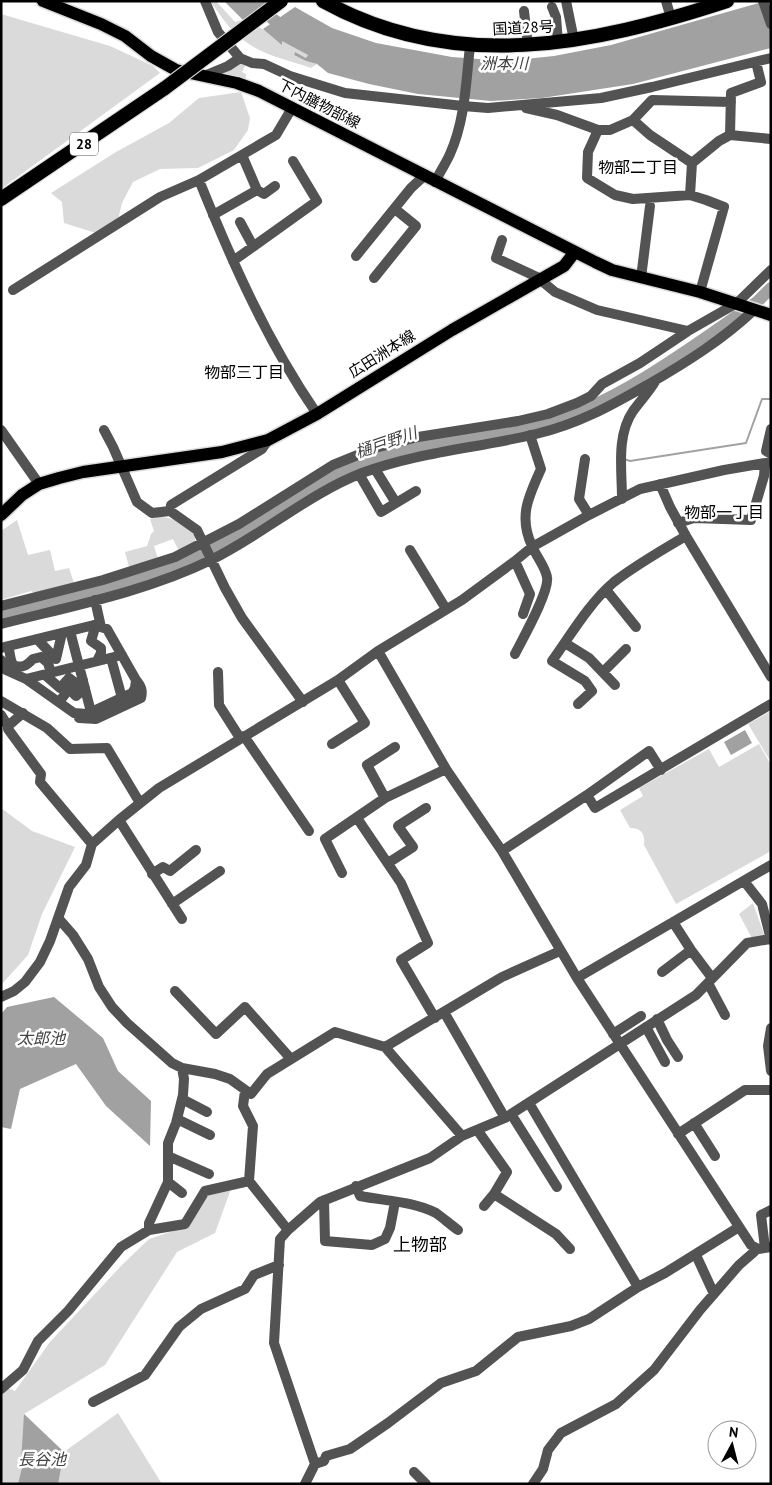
<svg xmlns="http://www.w3.org/2000/svg" width="772" height="1485" font-family="'PT Sans','Noto Sans JP',sans-serif">
<style>
.green{fill:#dadada}
.water{fill:#a1a1a1}
.lines{fill:none;stroke-linecap:round;stroke-linejoin:round}
.stream{stroke:#a1a1a1;stroke-width:2}
.river{stroke:#a1a1a1;stroke-width:12}
.major-casing{stroke:#dbdbdb;stroke-width:15}
.highway-casing{stroke:#dbdbdb;stroke-width:16}
.minor{stroke:#535353;stroke-width:10}
.major{stroke:#000;stroke-width:12}
.highway{stroke:#000;stroke-width:14}
.highway-bridge-casing{stroke:#dbdbdb;stroke-width:16;stroke-linecap:butt}
.highway-bridge{stroke:#000;stroke-width:14}
.labels{text-anchor:middle;stroke-width:5;stroke-linejoin:round;paint-order:stroke}
.shield{fill:#fff;stroke:#4c4c4c;stroke-width:1}
.shield-label{font-size:14px;font-weight:bold;fill:#000}
.street-label{font-size:15px;fill:#000;stroke:#fff}
.water-label{font-size:16px;font-style:italic;fill:#424242;stroke:#fff}
.neighbourhood-label{font-size:16px;fill:#000;stroke:#fff}
.quarter-label{font-size:18px;fill:#000;stroke:#fff}
</style>
<rect width="100%" height="100%" fill="#fff"/>
<path class="green" d="M 210,1 L 216,1 L 235,22 L 245,19 L 308,55 L 306,58 L 295,52 L 294,55 L 306,61 L 317,64 L 311,68 C 289,60 265,56 246,42 C 231,32 221,16 210,1 Z
M 1,14 L 110,46 L 153,66 L 160,73 L 1,189 Z
M 239,60 L 245,66 L 242,72 L 246,74 L 245,83 L 224,75 L 227,70 Z
M 241,92 L 250,118 L 248,130 L 234,150 L 198,168 L 160,169 L 133,182 L 122,203 L 117,224 L 99,234 L 64,223 L 62,202 L 51,193 L 116,152 L 169,123 L 199,98 Z
M 157,517 C 173,516 182,524 195,533 L 195,544 L 179,551 L 173,539 L 154,546 L 158,559 L 129,567 L 125,552 L 147,546 L 151,534 L 154,531 L 150,519 Z
M 17,520 L 28,555 L 50,550 L 55,571 L 69,568 L 74,583 L 34,593 L 31,591 L 1,600 L 1,531 Z
M 771,711 L 771,762 L 748,724 Z
M 759,744 L 771,765 L 771,851 L 676,904 L 644,845 C 645,834 642,828 630,828 L 620,810 L 643,796 L 639,788 L 709,749 L 719,767 Z
M 1,808 L 32,831 L 75,847 L 42,914 L 28,955 L 1,985 Z
M 753,903 L 765,937 L 755,944 L 739,914 Z
M 231,1189 L 215,1233 L 177,1252 L 105,1365 L 24,1414 L 64,1452 L 118,1413 L 162,1484 L 1,1484 L 1,1385 L 15,1391 L 50,1342 L 121,1266 L 149,1239 L 182,1228 L 208,1195 Z"/>
<path class="water" d="M 224,1 L 274,1 L 247,24 Z
M 766,1 L 771,1 L 771,48 L 633,84 L 542,98 L 491,101 L 418,94 L 369,84 L 328,73 L 317,64 L 306,61 L 294,55 L 295,52 L 306,58 L 308,55 L 282,41 L 282,45 L 263,29 L 295,7 L 332,28 L 376,43 L 452,57 L 505,61 L 554,56 L 611,45 Z
M 745,730 L 752,743 L 731,755 L 724,742 Z
M 54,997 L 103,1038 L 118,1071 L 151,1101 L 150,1146 L 106,1106 L 76,1064 L 20,1089 L 11,1129 L 1,1127 L 1,1014 L 7,1007 Z
M 24,1414 L 64,1452 L 58,1484 L 18,1484 L 22,1468 L 21,1462 Z"/>
<g class="lines">
<path class="stream" d="M 624,459 L 630,461 L 746,443 L 762,399 L 771,399"/>
<path class="river" d="M 250,1 L 287,30
M 1,615 C 76,596 154,580 223,544 C 265,522 303,489 348,470 C 369,461 392,452 414,447 C 459,438 506,437 549,423 C 626,398 691,347 757,302 L 771,288"/>
<g class="major-casing">
<path id="major" d="M 43,1 L 101,24 L 125,36 L 151,56 L 176,70 L 237,83 L 259,91 L 595,262 L 612,270 L 700,292 L 771,315
M 1,515 L 22,495 L 39,484 L 59,478 L 83,472 L 222,452 L 268,440 L 317,414 L 452,330 L 564,266 L 574,253"/>
</g>
<g class="highway-casing">
<path id="highway" d="M 323,1 C 455,74 592,45 727,1
M 1,199 L 165,88"/>
</g>
<path class="minor" d="M 205,1 L 218,32 L 240,58 L 252,63 L 264,64 L 290,76 L 345,93 L 463,106 L 488,108 L 601,98 L 652,87 L 771,58
M 566,1 L 574,40
M 666,1 L 671,18
M 763,1 L 771,24
M 552,7 L 556,17 L 558,42
M 524,11 L 528,46
M 204,76 L 228,66 L 240,58
M 526,108 L 557,115 L 598,130 L 610,130 L 633,120 L 652,100 L 731,102
M 633,120 L 650,135 L 692,163
M 598,130 L 588,152 L 587,178 L 615,195 L 633,199 L 690,195 L 706,200 L 724,207 L 700,292
M 730,135 L 731,93 L 761,82 L 756,62
M 242,155 L 257,190
M 199,180 C 232,262 267,341 317,414
M 435,182 C 440,172 446,163 450,154 C 465,121 466,82 470,46
M 690,195 L 692,163 L 719,141 L 730,135 L 771,139
M 213,215 L 257,190 L 264,194 L 275,186
M 240,222 L 253,246
M 502,240 L 496,258 L 537,277 L 555,292 L 597,310 L 688,331
M 356,256 L 411,188 L 424,176
M 233,261 L 317,201 L 293,161
M 374,278 L 416,226 L 395,209
M 641,278 L 650,206
M 13,290 L 160,197 L 199,180 L 276,135 L 292,108
M 771,429 L 766,451 L 771,454
M 1,430 L 39,484
M 104,430 L 113,447 L 137,502 L 152,513 L 170,511 L 197,530 L 225,588 L 242,618 L 303,702
M 585,459 L 579,499 L 589,515
M 375,469 L 396,503
M 359,474 L 381,512 L 416,491
M 660,484 L 670,507 L 686,536 L 771,677
M 622,499 C 622,470 616,436 633,411 C 641,400 649,392 656,380
M 170,511 L 171,505 L 262,449 L 268,440
M 678,523 L 694,518 L 751,520 L 764,476 L 765,463
M 410,550 L 446,609
M 515,561 L 530,594 L 523,614
M 607,591 L 636,627
M 95,600 L 101,627
M 1,606 L 103,580 L 175,557 L 239,524 L 333,465 L 375,448 L 418,437 L 518,421 L 548,414 L 577,403 L 591,396 L 602,384 L 640,363 L 688,331 L 737,303 L 771,270
M 1,624 C 72,606 145,592 211,560 C 262,535 310,493 362,473 C 418,452 478,448 536,434 C 579,424 612,405 649,384 C 687,362 722,340 754,310
M 94,625 L 94,631 L 91,641 L 101,648 L 101,653 L 97,661
M 70,631 L 91,712
M 37,639 L 56,659 L 62,633
M 565,643 L 589,658 L 615,685
M 8,647 C 11,653 9,660 14,666 C 24,668 27,665 33,659 L 41,657 L 48,663 L 51,673
M 378,651 L 446,769 L 502,851 L 577,978 L 751,1245 L 758,1249 L 771,1247
M 515,654 C 522,640 550,591 547,577 C 545,566 536,556 532,546 C 518,516 529,496 541,469 L 530,435
M 111,658 L 122,698
M 1,660 L 6,670 L 26,679 L 74,713 L 87,714 L 132,693 L 135,688 L 136,680 L 107,629 L 94,625 L 1,648
M 218,672 L 219,705 L 240,738
M 603,672 L 626,649
M 45,675 L 60,688 L 69,678 L 78,685 L 83,680
M 26,679 L 122,655
M 1,701 L 47,728 L 70,749 L 107,748 L 140,803
M 59,702 L 69,689 L 76,696 L 85,688
M 578,704 L 592,691 L 585,681 L 552,661 C 570,636 590,602 614,582 C 636,565 662,550 686,536
M 1,715 L 8,726 L 8,729 L 41,774 L 40,782 L 92,844
M 79,718 L 96,719 L 141,698 C 143,690 141,686 136,680
M 8,726 L 23,713
M 244,736 L 309,831
M 332,744 L 365,723 L 338,680
M 587,795 L 649,751 L 661,770
M 385,798 L 367,765 L 395,747
M 357,818 L 401,883 L 428,943 L 401,960 L 435,1018
M 119,820 L 182,919
M 502,851 L 587,795 L 595,808 L 771,704
M 388,863 L 413,847 L 398,826 L 426,808
M 342,873 L 325,839 L 385,798 L 446,769
M 152,874 L 163,867 L 170,871 L 196,850
M 744,881 L 762,904 L 771,940
M 172,904 L 220,871
M 59,919 L 73,935 L 88,959 L 99,987 L 112,1007 L 127,1023 L 172,1063 L 182,1068 L 215,1074 L 230,1079 L 251,1094 L 267,1074 L 335,1032 L 385,1047 L 502,977 L 560,951
M 673,922 L 691,950 L 712,978
M 662,972 L 691,950
M 577,978 L 771,865
M 708,983 L 725,1015
M 175,991 L 216,1034 L 245,1007 L 291,1059
M 1,997 L 14,991 L 25,982 L 40,962 L 50,941 L 69,887 L 86,865 L 92,844 L 119,820 L 159,788 L 338,680 L 378,651 L 462,600 L 515,561 L 532,547 L 589,515 L 640,489 L 724,470 L 771,462
M 444,1012 L 505,1118
M 657,1019 L 667,1040 L 678,1057
M 646,1027 L 665,1062
M 771,1028 L 768,1046 L 771,1071
M 613,1034 L 641,1016
M 385,1047 L 462,1136
M 245,1091 L 243,1106 L 253,1126 L 249,1181 L 288,1230
M 182,1099 L 207,1112
M 529,1103 L 638,1287
M 511,1114 L 557,1187
M 177,1119 L 210,1135
M 694,1123 L 715,1156
M 478,1131 L 507,1172 L 494,1194 L 484,1206
M 678,1134 L 745,1090 L 771,1090
M 168,1156 L 209,1174
M 168,1182 L 182,1193
M 356,1186 L 360,1196 C 385,1201 413,1201 436,1213 C 443,1218 451,1225 458,1230
M 494,1194 L 556,1234 L 570,1249
M 324,1200 L 325,1241 L 372,1245 L 385,1239 L 390,1228 L 395,1202
M 149,1230 L 185,1224 L 205,1191 L 249,1181
M 765,1248 L 761,1215 L 771,1210
M 696,1255 L 714,1294
M 1,1389 L 23,1370 L 38,1341 L 68,1311 L 121,1247 L 149,1230 L 149,1223 L 168,1182 L 168,1143 L 176,1123 L 183,1095 L 184,1079 L 182,1068
M 93,1402 L 145,1375 L 179,1327 L 201,1309 L 245,1289 L 254,1275 L 279,1265
M 315,1464 L 274,1343 L 280,1239 L 288,1230 L 320,1202 L 430,1158 L 462,1136 L 505,1118 L 696,995 L 747,943 L 770,939
M 414,1472 L 426,1484
M 305,1484 L 315,1464 L 324,1461 L 326,1456 L 350,1449 L 388,1423 L 441,1383 L 476,1371 L 518,1337 L 571,1326 L 589,1319 L 638,1287 L 665,1273 L 739,1227
M 533,1484 L 543,1469 L 548,1450 L 561,1433 L 616,1404 L 654,1370 L 700,1310 L 739,1265 L 754,1252 L 755,1248"/>
<use href="#major" class="major"/>
<use href="#highway" class="highway"/>
<g class="highway-bridge-casing">
<path id="highway-bridge" d="M 165,88 L 281,1"/>
</g>
<use href="#highway-bridge" class="highway-bridge"/>
</g>
<g class="labels">
<rect class="shield" x="70" y="132.5" width="28" height="23" rx="4"/>
<g class="shield-label">
<text x="84" y="149">28</text>
</g>
<g class="street-label">
<text transform="translate(523 28) rotate(-3)" y="5">国道28号</text>
<text transform="translate(319 104) rotate(27)" y="5">下内膳物部線</text>
<text transform="translate(382 354) rotate(-32)" y="5">広田洲本線</text>
</g>
<g class="water-label">
<text x="504" y="69">洲本川</text>
<text transform="translate(386 442) rotate(-19)" y="6">樋戸野川</text>
<text x="41" y="1044">太郎池</text>
<text x="42" y="1465">長谷池</text>
</g>
<g class="neighbourhood-label">
<text x="638" y="173">物部二丁目</text>
<text x="244" y="378">物部三丁目</text>
<text x="724" y="518">物部一丁目</text>
</g>
<g class="quarter-label">
<text x="420" y="1251">上物部</text>
</g>
</g>
<rect width="772" height="1485" fill="none" stroke="#000000" stroke-width="5"/>
<g transform="translate(732 1445) rotate(7)"><circle r="24" fill="#ffffff" stroke="#999999"/>
<path d="M0-4L9 19L0 12L-9 19Z" fill="#000000"/>
<text y="-8" font-size="14" font-weight="bold" text-anchor="middle" fill="#000000">N</text>
</g>
</svg>
